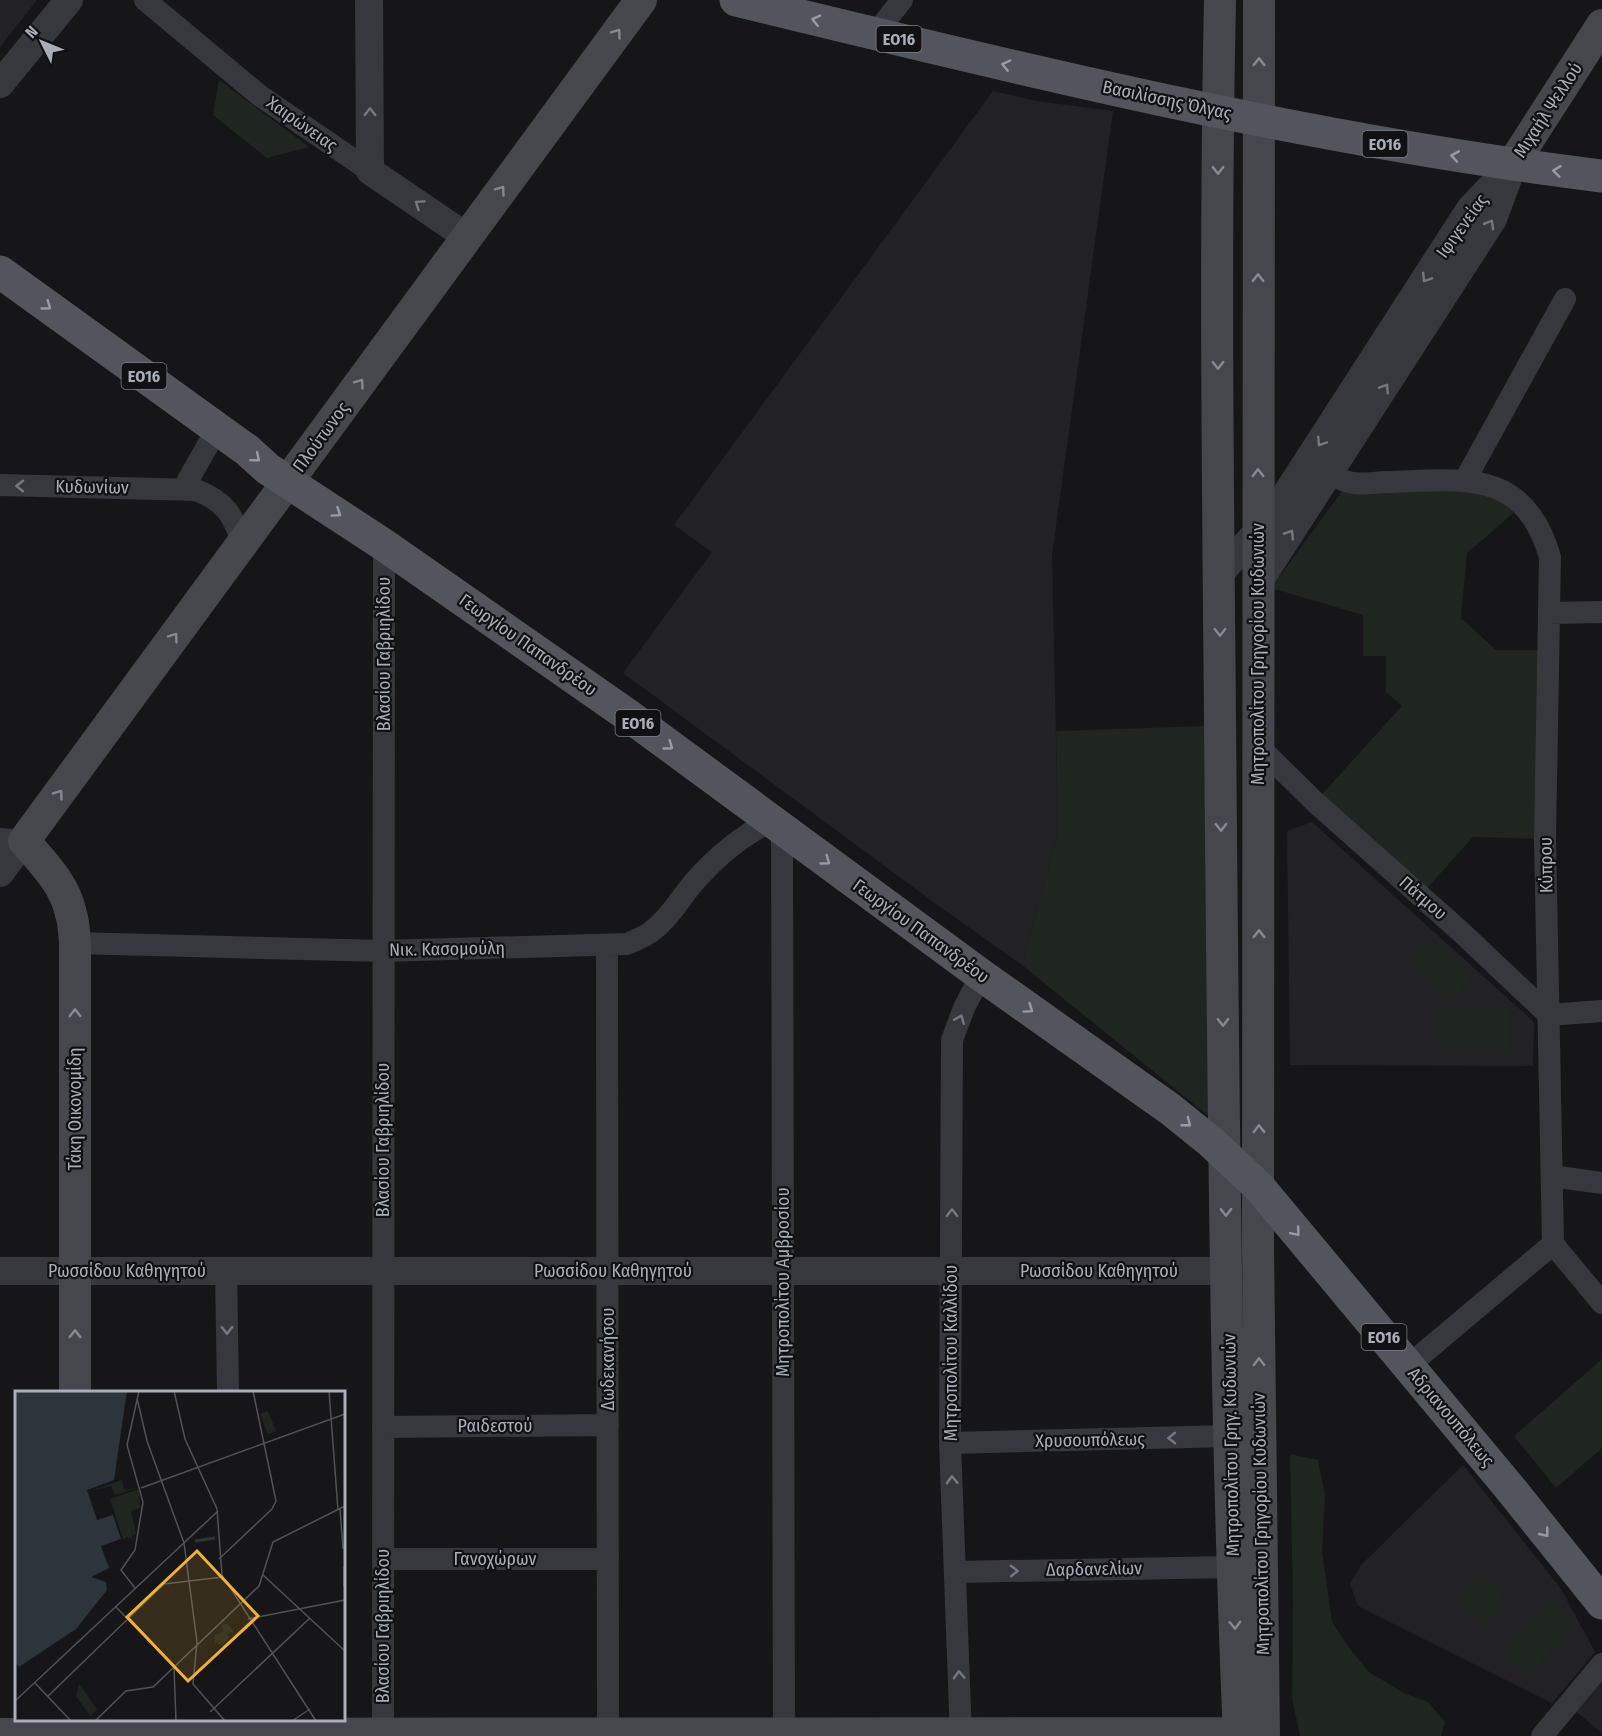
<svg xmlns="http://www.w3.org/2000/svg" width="1602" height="1736" viewBox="0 0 1602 1736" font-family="'Fira Sans Condensed',sans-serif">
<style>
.built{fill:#222225}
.green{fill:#1e261f}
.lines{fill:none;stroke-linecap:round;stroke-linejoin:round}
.minor{stroke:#37383d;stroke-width:22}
.tertiary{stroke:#37383d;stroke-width:28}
.secondary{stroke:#45474d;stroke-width:32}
.primary{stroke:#53555c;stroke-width:33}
.oneway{stroke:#979ba6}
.oneway2{stroke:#858993}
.oneway3{stroke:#757881}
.labels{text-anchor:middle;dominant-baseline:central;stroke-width:4.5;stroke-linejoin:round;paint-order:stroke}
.shield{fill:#111113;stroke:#7b7e86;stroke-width:1.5}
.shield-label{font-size:16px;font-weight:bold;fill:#a8adb8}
.street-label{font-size:18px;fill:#a8adb8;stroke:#111113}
.inset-river{fill:none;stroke:#2c353c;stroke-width:3}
.inset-road{fill:none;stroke:#505258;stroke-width:1.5}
.view{fill:#f2b134;fill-opacity:0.15;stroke:#f2b134;stroke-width:3}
.inset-edge{fill:none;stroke:#a8adb8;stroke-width:3}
</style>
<rect width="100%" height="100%" fill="#161618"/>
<!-- built -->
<path class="built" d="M0,0H37L0,47Z
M993,91L1037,101L1113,111L1052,555L1058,833L1022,965L932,901L623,673L712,552L674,525Z
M1312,822L1534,1022L1533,1066L1290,1065L1287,831Z
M1463,1465L1561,1589L1595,1652L1552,1703L1358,1606L1350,1584L1360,1566Z
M1602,1675V1733L1573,1709Z"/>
<!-- green -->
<path class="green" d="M219,80L309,147L267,158L213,115Z
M1465,480L1523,505L1467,553L1461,618L1496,650H1547L1545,839L1473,837L1420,896L1315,802L1402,706L1386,692V656H1363V615L1271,588L1348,483Z
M1208,726L1211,1118L1022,965L1058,833L1056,731Z
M1430,940L1471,977L1451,999L1410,961Z
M1438,1007L1509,1008V1051L1437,1050Z
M1602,1359V1448L1556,1488L1514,1436Z
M1290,1454L1318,1460L1325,1495L1322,1551L1332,1622L1347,1645L1369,1672L1404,1693L1428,1702L1445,1722L1441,1736H1300L1292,1698L1293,1603Z
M1482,1577L1506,1602L1485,1623L1460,1599Z
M1550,1602L1574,1624L1526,1677L1502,1656Z"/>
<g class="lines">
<!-- minor -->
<path class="minor" d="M145,0L259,95L370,171
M875,34L902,0
M1330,473C1352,488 1362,483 1387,482C1462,480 1524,467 1550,557L1545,839L1553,1244
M1465,480L1565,299
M0,485L196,490C226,502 232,514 243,543
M183,489L217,429
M1550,613L1602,612
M1258,746L1315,802L1460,931L1549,1015L1602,1011
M782,828L784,1736
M0,839L24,841
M75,943L383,951L627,944C635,940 645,937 652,931C670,918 680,898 695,881C717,856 741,836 771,821
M607,946L608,1736
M1552,1176L1602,1183
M1553,1244L1602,1303
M226,1271L228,1392
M1408,1366L1553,1244
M383,1427L608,1425
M950,1443L1230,1436
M383,1559H608
M955,1572L1233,1567
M383,1736L384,545
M961,1736L950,1443L952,1040L964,1008L981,975
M1542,1736L1602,1664"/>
<!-- tertiary -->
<path class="tertiary" d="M369,0L370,171L467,237
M0,84L69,0
M1219,574L1272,516L1470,209L1512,165
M1258,583L1493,219L1510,173
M0,873L24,841
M0,1271H1227"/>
<!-- secondary -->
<path class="secondary" d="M1220,0C1214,279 1219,558 1221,838C1224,1137 1226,1437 1239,1736
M1259,0L1258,1245L1264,1736
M1512,165L1602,25
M75,1392V943C74,933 74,923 71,914C65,884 43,863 24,841L641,0
M0,1734L1239,1733L1242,1736"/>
<!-- primary -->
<path class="primary" d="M736,0C1022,70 1309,140 1602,176
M0,272L247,450L268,469L384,545L629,716L981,975L1170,1109L1211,1142L1259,1187L1509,1487L1602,1603"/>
</g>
<!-- one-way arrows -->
<defs><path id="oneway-chevron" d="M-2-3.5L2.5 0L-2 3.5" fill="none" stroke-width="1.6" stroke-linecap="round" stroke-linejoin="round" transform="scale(1.5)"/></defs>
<g class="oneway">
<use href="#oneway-chevron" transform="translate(816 20) rotate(-167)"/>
<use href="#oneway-chevron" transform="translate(1006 65) rotate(-167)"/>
<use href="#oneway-chevron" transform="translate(1455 156) rotate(-170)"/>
<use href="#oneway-chevron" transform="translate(1557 171) rotate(-173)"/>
<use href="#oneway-chevron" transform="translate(47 306) rotate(36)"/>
<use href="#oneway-chevron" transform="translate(256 458) rotate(40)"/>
<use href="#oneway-chevron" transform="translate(337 513) rotate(34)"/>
<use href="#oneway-chevron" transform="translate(669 746) rotate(36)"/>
<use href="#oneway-chevron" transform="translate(826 861) rotate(36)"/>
<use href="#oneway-chevron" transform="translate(1029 1009) rotate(35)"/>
<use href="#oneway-chevron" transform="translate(1187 1123) rotate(38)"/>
<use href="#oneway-chevron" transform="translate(1296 1232) rotate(50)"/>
<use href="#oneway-chevron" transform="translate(1545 1533) rotate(51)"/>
</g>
<g class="oneway2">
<use href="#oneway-chevron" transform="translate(617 33) rotate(-54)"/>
<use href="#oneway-chevron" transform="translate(1259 62) rotate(-90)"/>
<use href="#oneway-chevron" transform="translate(1218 170) rotate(90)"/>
<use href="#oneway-chevron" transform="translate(501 190) rotate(-54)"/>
<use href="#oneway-chevron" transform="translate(1258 278) rotate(-90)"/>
<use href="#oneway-chevron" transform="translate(1218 365) rotate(90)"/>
<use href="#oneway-chevron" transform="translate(360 383) rotate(-54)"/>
<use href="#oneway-chevron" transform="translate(1258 473) rotate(-90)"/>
<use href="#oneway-chevron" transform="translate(1220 632) rotate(89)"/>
<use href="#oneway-chevron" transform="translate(174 637) rotate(-54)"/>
<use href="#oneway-chevron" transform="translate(59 794) rotate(-54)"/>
<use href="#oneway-chevron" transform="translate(1221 827) rotate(89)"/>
<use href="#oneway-chevron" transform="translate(1259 934) rotate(-90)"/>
<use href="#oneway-chevron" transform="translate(75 1013) rotate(-90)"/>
<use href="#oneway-chevron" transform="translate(1223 1022) rotate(89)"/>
<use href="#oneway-chevron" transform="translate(1259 1129) rotate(-90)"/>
<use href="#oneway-chevron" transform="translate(1226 1212) rotate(89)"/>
<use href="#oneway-chevron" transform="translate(75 1334) rotate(-90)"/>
<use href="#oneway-chevron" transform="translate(1259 1362) rotate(-91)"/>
<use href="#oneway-chevron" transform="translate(1235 1625) rotate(88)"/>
</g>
<g class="oneway3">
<use href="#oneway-chevron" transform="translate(370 112) rotate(-90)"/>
<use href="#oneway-chevron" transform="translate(419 204) rotate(-146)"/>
<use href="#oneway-chevron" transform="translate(1490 224) rotate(-60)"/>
<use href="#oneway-chevron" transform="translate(1426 278) rotate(123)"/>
<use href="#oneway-chevron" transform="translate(1385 388) rotate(-57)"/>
<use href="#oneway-chevron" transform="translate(1321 442) rotate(123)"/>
<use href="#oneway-chevron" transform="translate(20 486) rotate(-179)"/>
<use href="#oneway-chevron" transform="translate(1290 534) rotate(-57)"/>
<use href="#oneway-chevron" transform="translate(960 1019) rotate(-68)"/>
<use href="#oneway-chevron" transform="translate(952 1213) rotate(-90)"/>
<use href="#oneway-chevron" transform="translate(227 1330) rotate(89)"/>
<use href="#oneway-chevron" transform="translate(1172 1438) rotate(179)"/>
<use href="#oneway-chevron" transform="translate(952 1480) rotate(-92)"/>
<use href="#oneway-chevron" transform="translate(1014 1571) rotate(-1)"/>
<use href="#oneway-chevron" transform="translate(959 1675) rotate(-92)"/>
</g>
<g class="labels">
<!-- shield labels -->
<g class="shield">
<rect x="876.5" y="26" width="45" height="26" rx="4.5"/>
<rect x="1362.5" y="131" width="45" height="26" rx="4.5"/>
<rect x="121.5" y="363" width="45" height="26" rx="4.5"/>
<rect x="615.5" y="710" width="45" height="26" rx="4.5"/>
<rect x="1361.5" y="1324" width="45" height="26" rx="4.5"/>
</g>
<g class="shield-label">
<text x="899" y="39">ΕΟ16</text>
<text x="1385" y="144">ΕΟ16</text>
<text x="144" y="376">ΕΟ16</text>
<text x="638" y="723">ΕΟ16</text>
<text x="1384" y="1337">ΕΟ16</text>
</g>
<!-- street labels -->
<g class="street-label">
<text transform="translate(1167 100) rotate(12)">Βασιλίσσης Όλγας</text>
<text transform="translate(1548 110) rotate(-57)">Μιχαήλ Ψελλού</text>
<text transform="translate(302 124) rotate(35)">Χαιρώνειας</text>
<text transform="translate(1462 226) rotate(-54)">Ιφιγενείας</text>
<text transform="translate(321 437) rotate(-54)">Πλούτωνος</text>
<text transform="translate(92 487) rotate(1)">Κυδωνίων</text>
<text transform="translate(528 645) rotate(35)">Γεωργίου Παπανδρέου</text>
<text transform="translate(384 654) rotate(-90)">Βλασίου Γαβριηλίδου</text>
<text transform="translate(1258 654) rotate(-90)">Μητροπολίτου Γρηγορίου Κυδωνιών</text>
<text transform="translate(1546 865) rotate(-91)">Κύπρου</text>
<text transform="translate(1423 898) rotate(41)">Πάτμου</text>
<text transform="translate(921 931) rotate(36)">Γεωργίου Παπανδρέου</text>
<text transform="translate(447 949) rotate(-1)">Νικ. Κασομούλη</text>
<text transform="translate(75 1109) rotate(-90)">Τάκη Οικονομίδη</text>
<text transform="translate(383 1140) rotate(-90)">Βλασίου Γαβριηλίδου</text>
<text x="127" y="1271">Ρωσσίδου Καθηγητού</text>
<text x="613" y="1271">Ρωσσίδου Καθηγητού</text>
<text x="1099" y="1271">Ρωσσίδου Καθηγητού</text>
<text transform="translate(783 1282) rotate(-90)">Μητροπολίτου Αμβροσίου</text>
<text transform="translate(951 1353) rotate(-90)">Μητροπολίτου Καλλίδου</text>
<text transform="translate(608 1359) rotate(-90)">Δωδεκανήσου</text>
<text transform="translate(1451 1417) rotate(50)">Αδριανουπόλεως</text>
<text x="495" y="1426">Ραιδεστού</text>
<text transform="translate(1090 1440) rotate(-1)">Χρυσουπόλεως</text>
<text transform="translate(1231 1445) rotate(-91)">Μητροπολίτου Γρηγ. Κυδωνιών</text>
<text transform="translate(1261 1524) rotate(-91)">Μητροπολίτου Γρηγορίου Κυδωνιών</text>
<text x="495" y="1559">Γανοχώρων</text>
<text transform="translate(1094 1569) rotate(-1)">Δαρδανελίων</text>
<text transform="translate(383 1626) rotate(-90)">Βλασίου Γαβριηλίδου</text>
</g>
</g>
<!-- overview -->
<g transform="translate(15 1391)">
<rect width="330" height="330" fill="#161618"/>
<path d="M253,20L261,40L253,43L245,23ZM107,89L109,99L123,97L100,104L96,95L74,100ZM124,98L125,117L116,120L121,143L117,145L118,149L114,146V151L113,146L108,148L95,108ZM213,233L219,241L212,243L214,247L207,254L200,252L199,244L208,241L206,234ZM64,293L82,318L75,325L61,305Z" fill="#1e261f"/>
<path d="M0,0H112L99,89L72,99L82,129L98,124L106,148L86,155L94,177L76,186L91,191L92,199L61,238L4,276L0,271Z" fill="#2c353c"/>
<path class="inset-river" d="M180,150L200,147"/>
<path class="inset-road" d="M159,0L170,48L202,118L207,184L301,330M314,0L323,119M122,7L132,50L169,152L182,251L178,293L210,330M126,97L330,23M325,118L328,158M204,168L257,118L261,110L238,0M329,176V195M248,184L330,260M120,197L106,179L120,159L128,111L112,54L124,0M101,216L159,276L161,330M233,228L330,209M20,292L56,330M32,306L149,193L208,186M0,310L203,120M195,321L295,227M80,330L111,300L138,296L244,195L258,151L330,115M277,330L295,318"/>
<path class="view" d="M182,160L243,225L173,290L112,226Z"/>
<rect width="330" height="330" class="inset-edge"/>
</g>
<!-- north arrow -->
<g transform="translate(42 42) rotate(313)" stroke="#111113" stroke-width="4.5" paint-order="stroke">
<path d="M0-4.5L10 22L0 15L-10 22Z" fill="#a8adb8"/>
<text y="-9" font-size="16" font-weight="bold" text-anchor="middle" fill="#a8adb8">N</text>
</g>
</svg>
